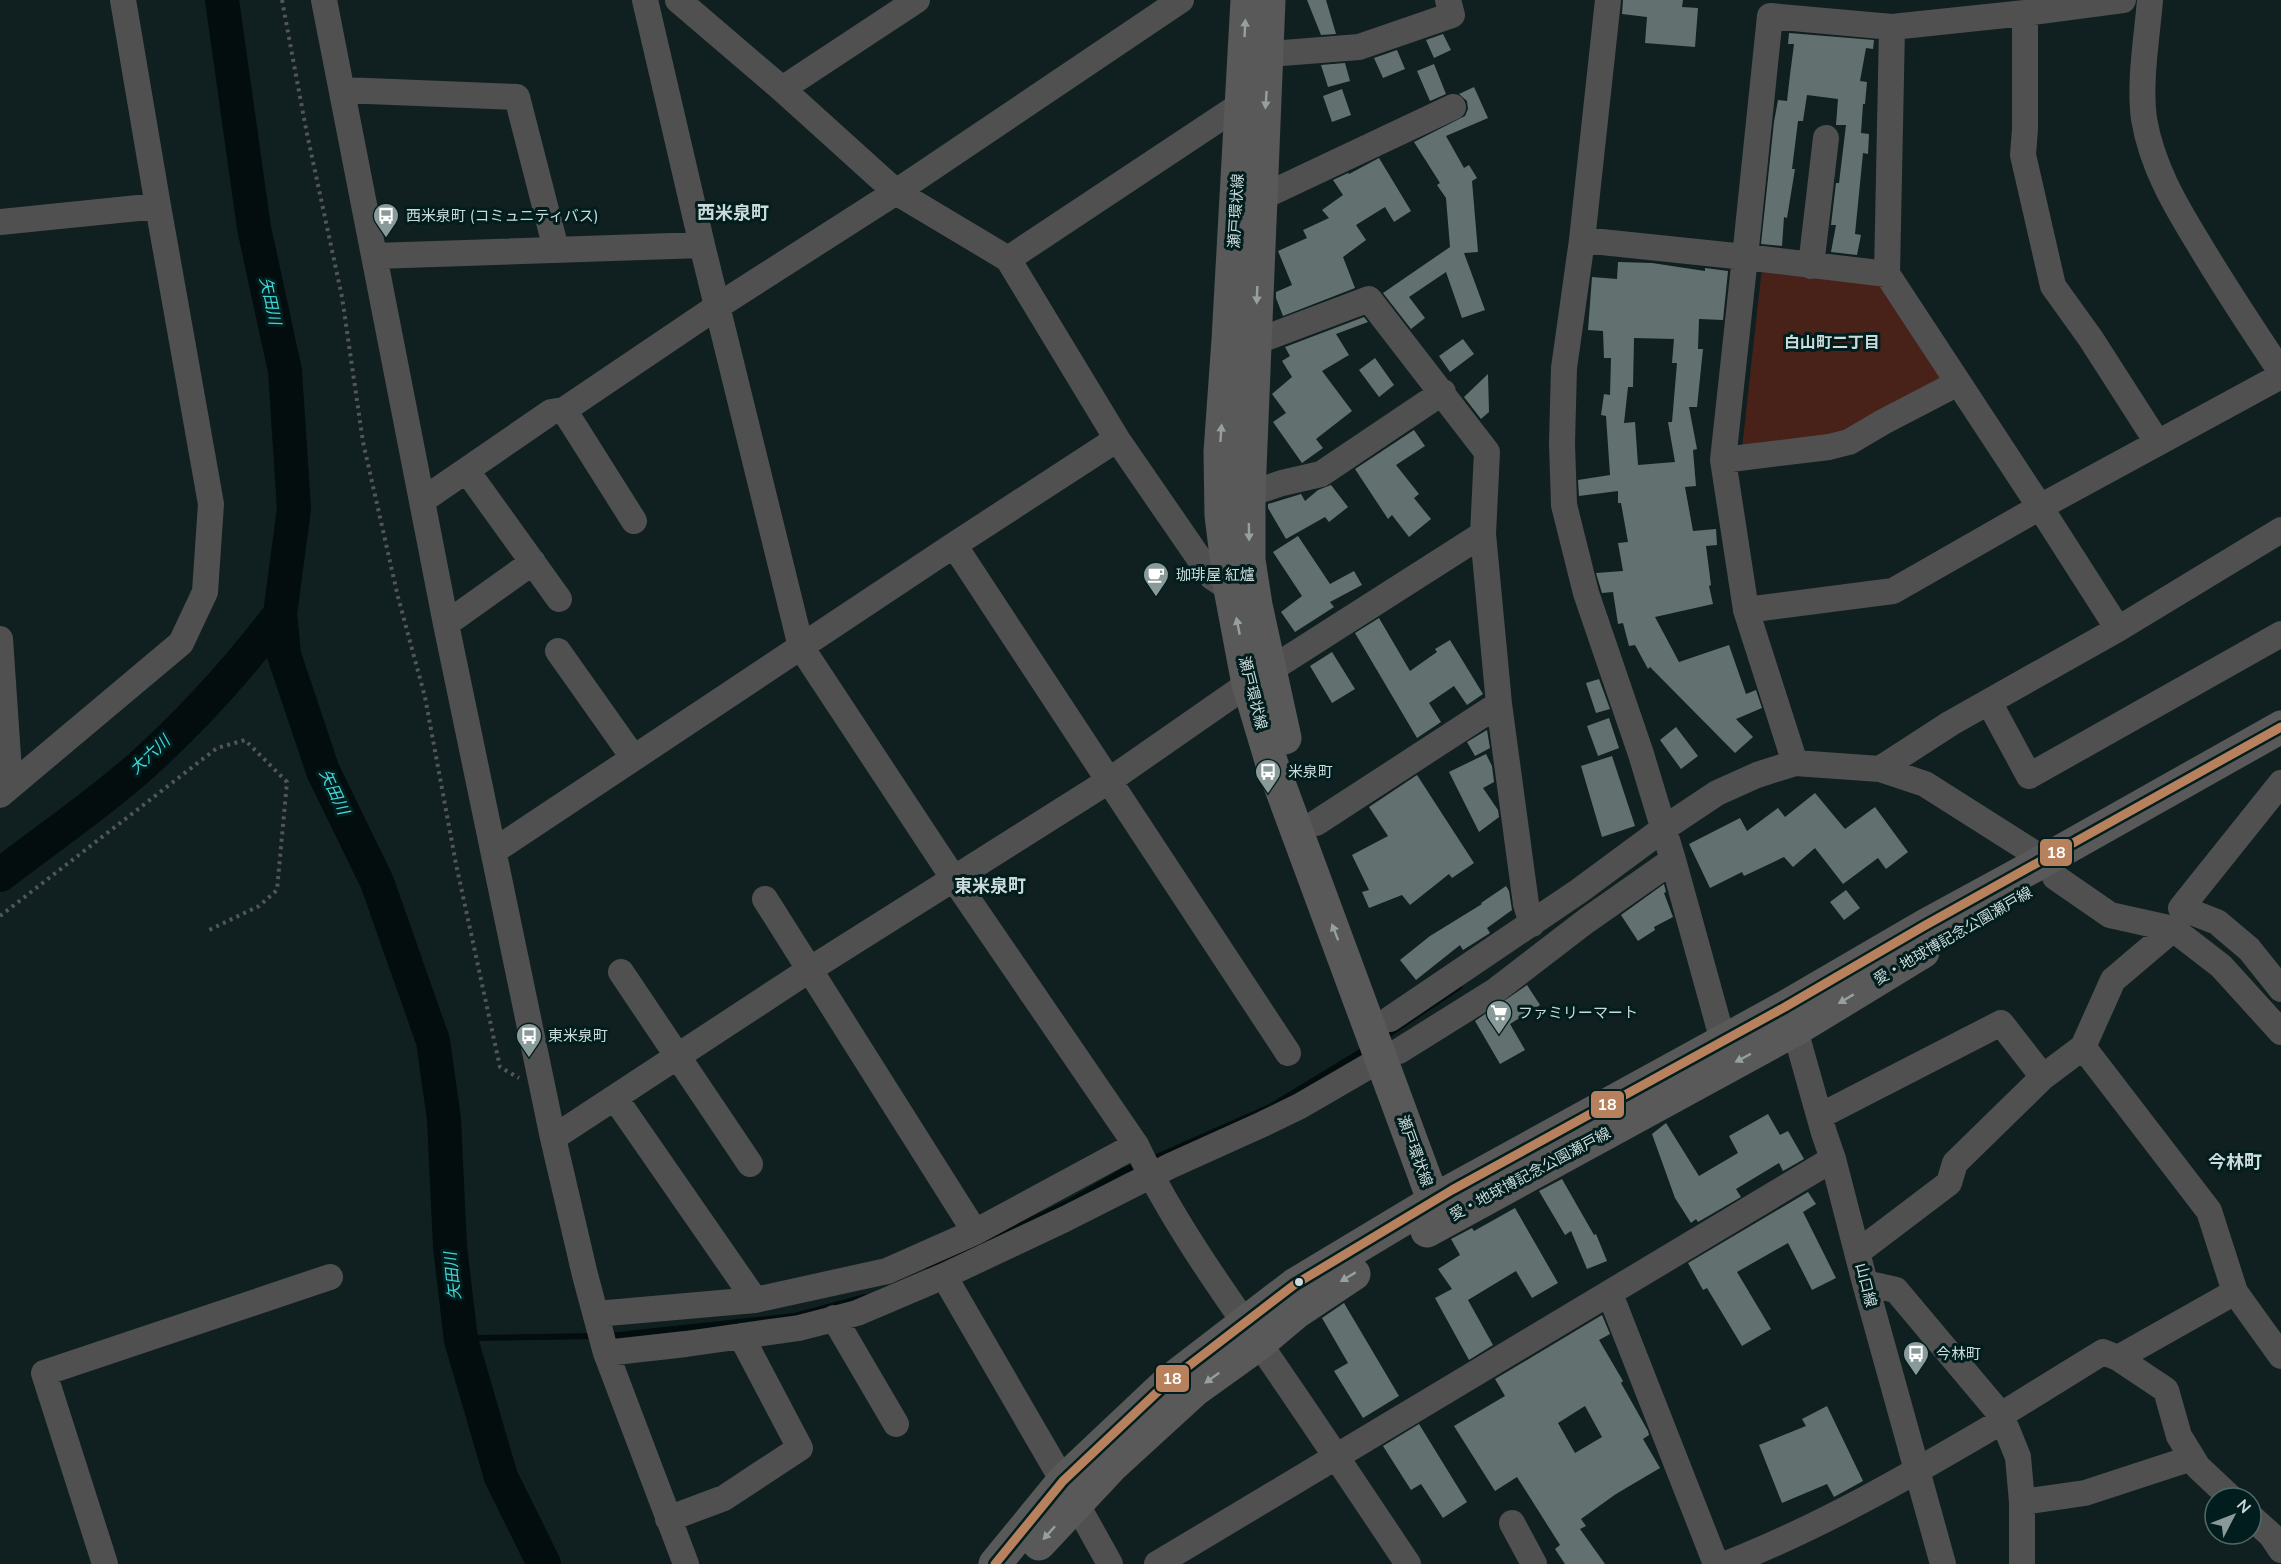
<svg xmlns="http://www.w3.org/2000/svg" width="2281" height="1564" viewBox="0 0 2281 1564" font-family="'Nunito Sans','Noto Sans JP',sans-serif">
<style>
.green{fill:#482219}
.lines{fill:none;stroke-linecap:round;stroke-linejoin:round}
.stream{stroke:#030d0d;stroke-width:6}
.river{stroke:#030d0d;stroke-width:34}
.building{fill:#627070;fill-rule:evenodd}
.path{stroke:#535656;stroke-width:4;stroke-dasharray:3 4.5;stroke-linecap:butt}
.minor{stroke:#515050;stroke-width:26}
.major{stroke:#585958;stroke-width:33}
.bus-1-casing{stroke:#011d1d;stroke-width:14}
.bus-1{stroke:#b6815c;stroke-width:9}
.oneway{fill:#97a0a0}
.bus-dot{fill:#cbdbda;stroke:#011d1d;stroke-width:2}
.labels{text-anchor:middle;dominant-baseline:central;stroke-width:6;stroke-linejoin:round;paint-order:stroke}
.street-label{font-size:15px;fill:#cbdbda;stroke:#011d1d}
.poi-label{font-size:15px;fill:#cbdbda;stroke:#011d1d;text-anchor:start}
.water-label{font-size:16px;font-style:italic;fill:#42d8d7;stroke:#011d1d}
.neighbourhood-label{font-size:16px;font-weight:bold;fill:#cbdbda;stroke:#011d1d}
.quarter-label{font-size:18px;font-weight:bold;fill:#cbdbda;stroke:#011d1d}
.line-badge{stroke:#011d1d;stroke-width:2}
.badge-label{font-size:16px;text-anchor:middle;font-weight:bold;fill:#fff}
</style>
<rect width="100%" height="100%" fill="#102020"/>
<!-- green -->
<path class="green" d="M1762,268L1893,283L1954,379L1853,433L1742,449Z"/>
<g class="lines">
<!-- stream -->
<path class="stream" d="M1383,1038L1459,987
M1150,1160L1270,1107L1367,1048
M929,1269L1069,1202L1123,1171L1140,1164
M609,1336L795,1316L865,1297
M461,1340L473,1338L595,1336"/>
<!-- river -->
<path class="river" d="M222,0L254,228L285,371L294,509L280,614L284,655L323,771L377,882L433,1041L444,1119L450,1247L461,1340L501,1477L544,1564
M0,875C47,839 97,805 141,766C192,720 239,668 280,614"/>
</g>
<!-- building -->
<path class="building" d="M1307,0H1326L1336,34L1321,35Z
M1623,0H1683L1682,7L1698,8L1695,47L1645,43L1647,17L1622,14Z
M1789,33L1874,40L1873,49L1866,48L1860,81L1867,82L1865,104H1863L1861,133L1869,134L1868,154L1863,153L1855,234L1861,235L1857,255L1831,252L1836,225H1831L1836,183H1839L1846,125H1836L1838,99L1807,95L1803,121H1798L1792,169H1795L1787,218L1784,217L1782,246L1761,244L1774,122L1778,100L1787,101L1790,75L1794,44H1788Z
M1443,34L1451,50L1434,58L1426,40Z
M1397,50L1405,69L1383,78L1374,58Z
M1345,63L1350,81L1328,87L1321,65Z
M1434,64L1446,94L1430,101L1417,71Z
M1474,87L1488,118L1446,136L1464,168L1469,165L1477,178L1472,181L1478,252L1464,253L1485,310L1462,318L1446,272L1409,297L1425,318L1411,329L1383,293L1450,247L1446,198L1437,185L1440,183L1414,142L1465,116L1468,109L1467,101L1459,94Z
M1342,89L1351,115L1332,122L1323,96Z
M1379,158L1411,211L1394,222L1385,207L1356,225L1366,240L1343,257L1355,288L1283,316L1276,298V292L1292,285L1278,251L1307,238L1303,230L1329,218L1322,210L1343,195L1333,180L1348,173L1349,174Z
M1618,262L1652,263L1705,271V268L1728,271L1723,320L1699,319L1698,349H1703L1697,407H1689L1697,449L1693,450L1696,486L1685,487L1693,531L1716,529L1717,545L1706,546L1711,585L1709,586L1713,604L1655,617L1679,662L1729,645L1746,694L1756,690L1762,708L1736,719L1753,737L1735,753L1650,667L1648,669L1635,645L1629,646L1623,623L1618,624L1613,592L1602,593L1596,573L1623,571L1618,543L1628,542L1621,503H1618V491L1579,496L1578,480L1610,475L1606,416L1601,415L1604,394L1610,395L1611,358H1604L1603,331L1588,330L1592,277L1617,279ZM1634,338L1674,339L1672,363H1677L1672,422H1668L1675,462L1638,465L1635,422L1624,423L1628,387H1633Z
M1364,317L1368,322L1336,334L1349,355L1322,371L1352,411L1316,439L1323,448L1302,463L1273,422L1286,413L1272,394L1292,377L1282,361L1290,356L1285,347Z
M1463,339L1474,354L1450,372L1439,356Z
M1375,358L1394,385L1379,397L1359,370Z
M1488,374L1489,412L1481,419L1464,397Z
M1414,430L1425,446L1396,465L1419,494L1414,498L1431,519L1409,537L1392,515L1388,519L1355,469Z
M1331,485L1348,507L1329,522L1325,517L1286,539L1268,508V504L1301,494L1305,501L1318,490Z
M1298,536L1330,584L1354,571L1362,585L1330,602L1334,607L1295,632L1281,612L1302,596L1273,552Z
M1379,618L1410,671L1437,652L1435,649L1450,640L1483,694L1467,705L1454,686L1429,703L1441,722L1417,738L1355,633Z
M1332,652L1355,689L1332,703L1310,666Z
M1599,679L1610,709L1596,713L1586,683Z
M1609,718L1619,748L1598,756L1587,726Z
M1676,727L1698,756L1681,769L1660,740Z
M1487,730L1490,748L1475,756L1467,742Z
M1486,754L1492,766L1494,782L1483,788L1498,810L1499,817L1479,832L1449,772Z
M1612,756L1635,826L1602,837L1581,766Z
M1417,775L1474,863L1452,878L1449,874L1410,905L1402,895L1369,908L1362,892L1369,890L1352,855L1388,836L1369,807Z
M1815,793L1845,829L1875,807L1908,852L1886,869L1878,858L1843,884L1815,848L1793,867L1784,857L1744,876L1742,872L1710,888L1689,844L1740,818L1747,831L1778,808L1785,817Z
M1664,884L1666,892L1664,893L1673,917L1654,927L1655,930L1638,941L1621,915Z
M1506,886L1509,891L1512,910L1487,928L1490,933L1463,950L1460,945L1416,980L1400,960L1430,936L1482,904L1481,903Z
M1846,890L1860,908L1844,920L1830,902Z
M1527,985L1540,1005L1510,1024L1525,1050L1500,1064L1475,1021Z
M1768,1114L1780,1135L1788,1131L1804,1159L1783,1171L1779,1163L1736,1189L1741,1197L1698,1222L1696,1219L1691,1223L1675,1198L1652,1134L1666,1123L1699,1176L1738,1153L1729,1136Z
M1562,1179L1594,1235L1596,1234L1607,1261L1587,1269L1571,1231L1565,1235L1539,1191Z
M1808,1192L1816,1204L1803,1212L1836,1278L1812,1290L1788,1243L1737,1272L1771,1329L1742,1346L1707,1288L1703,1290L1688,1263Z
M1515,1208L1558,1283L1532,1298L1516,1271L1468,1300L1493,1345L1469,1360L1435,1298L1452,1289L1438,1269L1460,1255L1451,1239L1472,1228L1474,1231Z
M1344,1303L1399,1396L1363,1418L1334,1371L1348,1363L1322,1318Z
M1602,1315L1610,1334L1599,1340L1623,1381L1621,1383L1648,1431L1649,1435L1643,1439L1660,1468L1616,1494L1581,1519L1586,1526L1580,1529L1605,1564H1565L1555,1549L1560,1545L1517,1477L1495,1491L1454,1426L1505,1396L1495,1379ZM1585,1406L1602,1437L1575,1453L1558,1423Z
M1827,1406L1863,1481L1834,1497L1827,1484L1782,1503L1759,1445L1806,1426L1802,1419Z
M1419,1424L1467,1502L1443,1518L1421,1484L1411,1490L1383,1446Z"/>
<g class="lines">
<!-- path -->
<path class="path" d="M282,0L306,129L342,297L363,442L398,597L425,697L456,864L500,1067L519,1078
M0,916L217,748L245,740L287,782L277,890L259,906L207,931"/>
<!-- minor -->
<path class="minor" d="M324,0L446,624L553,1138L585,1275L606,1353L686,1564
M645,0L702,245L801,647L954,879L1136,1145C1169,1215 1218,1285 1263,1349C1312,1420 1360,1492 1408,1564
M678,0L782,89L896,192L1008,259L1117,439L1212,577L1230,589
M1608,0L1582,240L1745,257L1723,460L1746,610
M2150,0C2147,37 2139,82 2144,119C2152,166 2175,205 2199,244C2225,288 2253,330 2281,372
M2025,13V129L2023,155L2053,286L2091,339L2157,442
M1892,27L1887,274L2040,507L2118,629
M1269,54L1359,47L1452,15L1448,0
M782,89L917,0
M343,90L517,97L556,249
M1260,198L1453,107
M0,222L158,206
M375,256L702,245
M1008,259L1243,103
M1811,266L1826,138
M1887,274L1745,257L1770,16L1892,27L2025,13L2123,0
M2281,376L2040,507L1893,591L1746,610L1795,763L1880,769L1951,723L2118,629L2281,530
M564,410L634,521
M1723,460L1829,447L1849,442L1883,422L1958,383
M467,471L559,599
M1249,494L1282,483L1321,474L1443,392
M423,500L551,412L564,410L718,306L896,192L1181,0
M1483,534L1499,704L1526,904L1532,924
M954,545L1288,1053
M446,624L533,562
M0,639L10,786
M558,651L633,757
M1989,702L2029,776L2281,634
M1880,769L1925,784L2045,860
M2281,783L2181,908L2217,922L2249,949L2281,989
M0,795L181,643L205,592L211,504L158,206L123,0
M1316,823L1499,704
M494,851L954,545L1117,439
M1673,860L1723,1041
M2055,877L2110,915L2173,929L2221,966L2281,1032
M765,899L975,1232
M621,972L750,1164
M1788,1013L1795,1030L1824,1133L1833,1159L1865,1283L1943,1564
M1390,1019L1579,891L1663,829L1717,793L1757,775L1795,763
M2083,1047L2209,1211L2235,1292L2281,1356
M1399,1051L1495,991L1586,921L1673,860L1641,754L1586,593L1564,505L1562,443L1564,368L1582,240
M615,1098L755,1300
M1820,1116L2001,1023L2043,1077
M553,1138L809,970L1110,780L1248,684L1483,534L1487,452L1369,299L1255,342
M1858,1252L1949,1183L1955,1163L2043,1077L2083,1047L2113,980L2173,929
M944,1276L1063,1481
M1865,1283L1896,1290L2001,1415L2018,1457L2022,1502V1564
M1610,1294L1716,1564
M596,1314L755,1300L887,1271L975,1232L1136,1145
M834,1318L896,1424
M606,1353L686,1344L799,1328L857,1313L944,1276L1065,1219L1170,1166L1263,1124L1300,1106L1381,1059
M2118,1358L2235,1292
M2001,1415L2103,1352L2118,1358L2166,1390L2179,1436L2198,1467L2231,1498
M2022,1502L2085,1493L2192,1458
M1076,1503L1110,1564
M2251,1517L2271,1535L2281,1550
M668,1519L724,1498L800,1448L741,1336
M1512,1523L1534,1564
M105,1564L44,1373L330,1277
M1157,1564L1833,1159
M1726,1564C1823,1526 1914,1473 2004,1420"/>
<!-- major -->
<path class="major" d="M1247,0L1228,340L1220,452L1221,515L1230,589L1248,684L1272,764L1434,1202L1451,1214
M1269,0L1249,494V560L1256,605L1285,738
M1427,1231L1795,1030L1923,952
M1039,1544L1113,1465L1195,1390L1259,1344L1297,1312L1354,1274
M995,1564L1063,1481L1169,1381L1294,1285L1452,1190L1785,1007L1924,926L2045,860L2281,727"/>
<defs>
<path id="bus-1" d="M995,1564L1063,1481L1169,1381L1294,1285L1452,1190L1785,1007L1924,926L2281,727"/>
</defs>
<!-- bus-1 casing -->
<use href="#bus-1" class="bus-1-casing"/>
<!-- bus-1 -->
<use href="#bus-1" class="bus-1"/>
</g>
<!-- one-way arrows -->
<defs><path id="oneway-solid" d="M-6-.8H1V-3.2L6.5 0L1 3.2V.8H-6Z" transform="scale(1.5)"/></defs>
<g class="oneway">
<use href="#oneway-solid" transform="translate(1245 28) rotate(-87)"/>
<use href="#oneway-solid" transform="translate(1266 100) rotate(94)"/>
<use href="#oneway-solid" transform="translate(1257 295) rotate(92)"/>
<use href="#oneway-solid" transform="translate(1221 433) rotate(-86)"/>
<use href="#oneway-solid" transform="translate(1249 532) rotate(89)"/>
<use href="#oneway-solid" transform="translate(1238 626) rotate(-101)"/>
<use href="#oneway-solid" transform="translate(1335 932) rotate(-111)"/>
<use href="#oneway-solid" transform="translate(1846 999) rotate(149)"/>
<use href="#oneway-solid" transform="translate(1743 1058) rotate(152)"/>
<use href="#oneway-solid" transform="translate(1348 1277) rotate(149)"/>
<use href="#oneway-solid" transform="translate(1212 1378) rotate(144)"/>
<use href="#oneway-solid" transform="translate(1049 1533) rotate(132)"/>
</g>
<!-- icons -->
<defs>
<symbol id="bus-pin" viewBox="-11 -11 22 30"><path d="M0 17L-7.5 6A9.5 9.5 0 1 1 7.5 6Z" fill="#8a9a99" stroke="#011d1d"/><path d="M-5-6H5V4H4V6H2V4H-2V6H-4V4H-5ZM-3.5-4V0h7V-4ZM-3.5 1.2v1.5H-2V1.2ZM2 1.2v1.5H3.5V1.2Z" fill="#fff"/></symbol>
<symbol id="cafe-pin" viewBox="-11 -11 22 30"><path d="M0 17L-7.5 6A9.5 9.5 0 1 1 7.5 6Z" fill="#8a9a99" stroke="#011d1d"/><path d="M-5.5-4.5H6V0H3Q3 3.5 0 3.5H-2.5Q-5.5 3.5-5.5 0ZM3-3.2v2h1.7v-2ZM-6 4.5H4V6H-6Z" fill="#fff"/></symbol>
<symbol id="supermarket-pin" viewBox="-11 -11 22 30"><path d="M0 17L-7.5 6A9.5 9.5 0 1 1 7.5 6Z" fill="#8a9a99" stroke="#011d1d"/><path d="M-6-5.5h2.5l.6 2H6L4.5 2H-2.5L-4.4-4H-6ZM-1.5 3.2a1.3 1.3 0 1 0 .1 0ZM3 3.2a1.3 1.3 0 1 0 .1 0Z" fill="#fff"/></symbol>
</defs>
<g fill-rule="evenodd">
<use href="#bus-pin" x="371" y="201" width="30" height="40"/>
<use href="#cafe-pin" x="1141" y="560" width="30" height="40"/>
<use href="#bus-pin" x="1253" y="757" width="30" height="40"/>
<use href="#supermarket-pin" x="1484" y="998" width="30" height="40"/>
<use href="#bus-pin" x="514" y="1021" width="30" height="40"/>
<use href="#bus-pin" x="1901" y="1339" width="30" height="40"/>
</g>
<!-- markers -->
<circle class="bus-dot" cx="1299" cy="1282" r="5"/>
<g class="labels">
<!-- street labels -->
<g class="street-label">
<text transform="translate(1236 211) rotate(-87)">瀬戸環状線</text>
<text transform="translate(1253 693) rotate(76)">瀬戸環状線</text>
<text transform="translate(1953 936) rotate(-30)">愛・地球博記念公園瀬戸線</text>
<text transform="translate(1415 1151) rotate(70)">瀬戸環状線</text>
<text transform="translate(1530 1174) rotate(-28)">愛・地球博記念公園瀬戸線</text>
<text transform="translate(1866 1285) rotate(76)">山口線</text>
</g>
<!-- poi labels -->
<g class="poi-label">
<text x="406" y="216">西米泉町 (コミュニティバス)</text>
<text x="1176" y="575">珈琲屋 紅爐</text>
<text x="1288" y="772">米泉町</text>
<text x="1518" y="1013">ファミリーマート</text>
<text x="548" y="1036">東米泉町</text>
<text x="1936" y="1354">今林町</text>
</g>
<!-- water labels -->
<g class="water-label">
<text transform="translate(270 301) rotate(78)">矢田川</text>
<text transform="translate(150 755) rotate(-43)">大六川</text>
<text transform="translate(334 792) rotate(65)">矢田川</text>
<text transform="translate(453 1276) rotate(-96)">矢田川</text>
</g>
<!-- neighbourhood labels -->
<g class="neighbourhood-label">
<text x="1832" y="343">白山町二丁目</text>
</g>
<!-- quarter labels -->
<g class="quarter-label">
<text x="733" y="213">西米泉町</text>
<text x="990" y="886">東米泉町</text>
<text x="2235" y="1162">今林町</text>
</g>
</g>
<g class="line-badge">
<rect x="2039" y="838" width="34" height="29" rx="6" fill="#b6815c"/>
<rect x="1590" y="1090" width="35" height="29" rx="6" fill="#b6815c"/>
<rect x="1155" y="1364" width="35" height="29" rx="6" fill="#b6815c"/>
</g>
<g class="badge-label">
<text x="2056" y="858">18</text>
<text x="1607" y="1110">18</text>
<text x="1172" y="1384">18</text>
</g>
<!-- north arrow -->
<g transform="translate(2233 1516) rotate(48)"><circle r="28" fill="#011d1d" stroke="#526969" stroke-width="1.5"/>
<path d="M0-4.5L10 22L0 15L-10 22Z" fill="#8a9a99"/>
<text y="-9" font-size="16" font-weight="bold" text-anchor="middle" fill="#cbdbda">N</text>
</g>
</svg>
